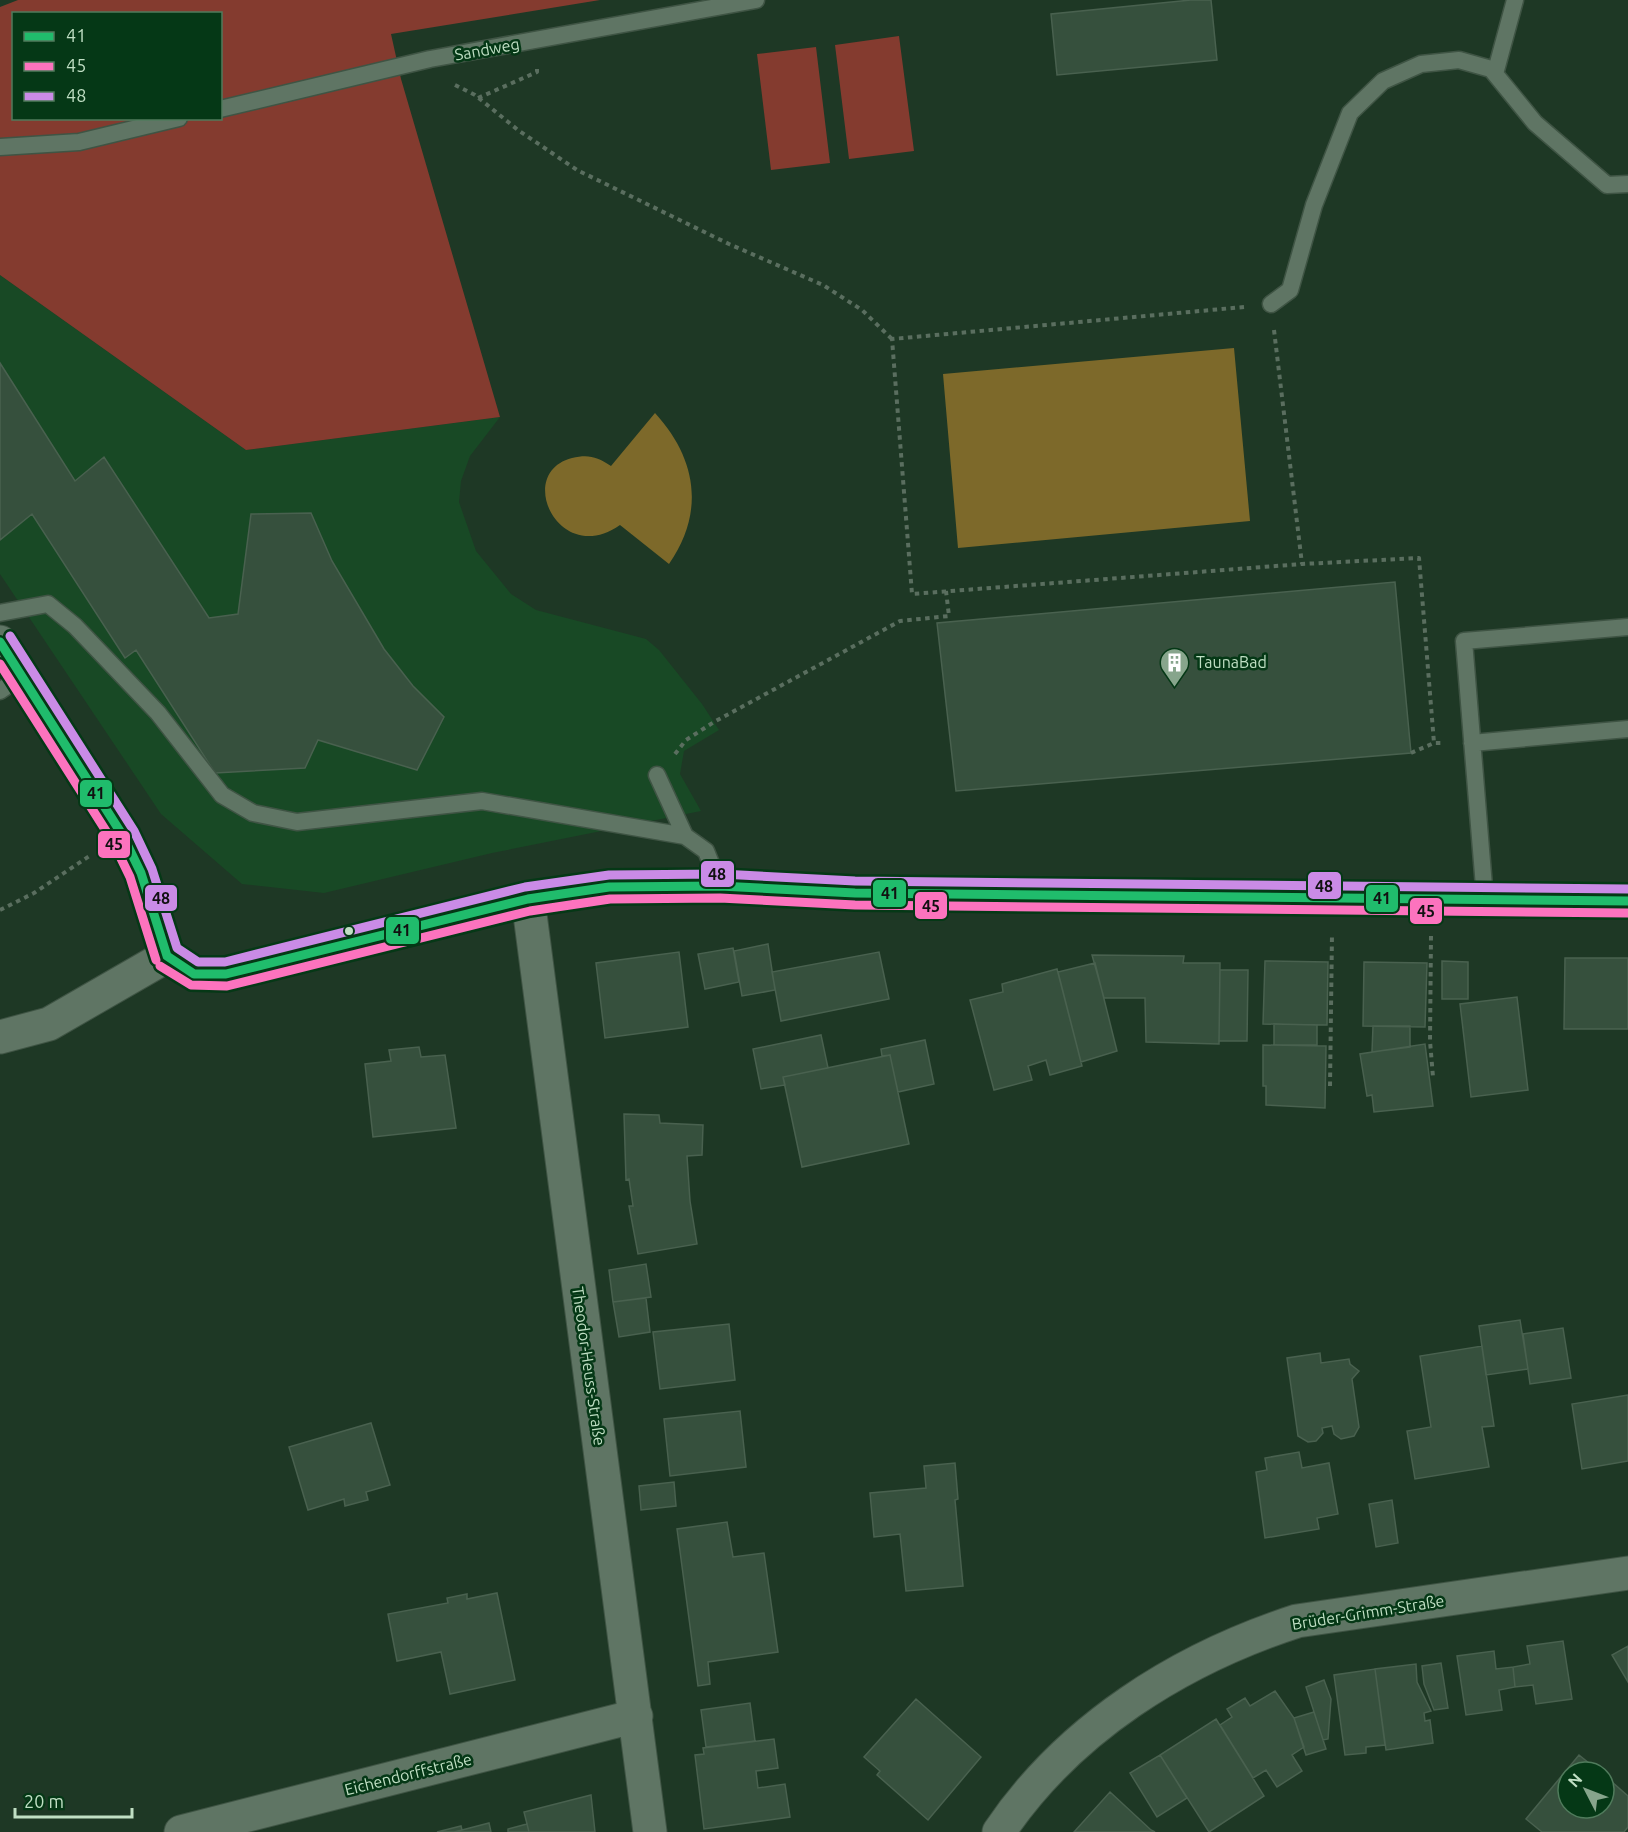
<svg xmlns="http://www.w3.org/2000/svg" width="1628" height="1832" viewBox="0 0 1628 1832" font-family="Ubuntu,sans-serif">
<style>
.built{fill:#184925}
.green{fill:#843b2f;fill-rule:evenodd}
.water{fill:#7d692a}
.building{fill:#36503d;stroke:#49614f;stroke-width:1.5}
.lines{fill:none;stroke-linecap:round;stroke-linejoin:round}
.lane-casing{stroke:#3f5444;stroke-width:19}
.street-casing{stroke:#3f5444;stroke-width:35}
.secondary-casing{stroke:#3f5444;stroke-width:35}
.path{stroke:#5a6e5f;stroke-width:4;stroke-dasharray:4.5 4.5;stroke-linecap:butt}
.lane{stroke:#5f7564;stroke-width:16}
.street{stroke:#5f7564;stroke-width:33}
.secondary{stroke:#5f7564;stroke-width:33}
.bus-1-casing{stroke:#053816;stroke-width:14}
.bus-2-casing{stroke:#053816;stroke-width:14}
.bus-3-casing{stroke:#053816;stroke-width:14}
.bus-1{stroke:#20bc6c;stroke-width:9}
.bus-2{stroke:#fc73be;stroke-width:9}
.bus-3{stroke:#ca8be6;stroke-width:9}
.bus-dot{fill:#c0dfc4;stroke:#053816;stroke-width:2}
.labels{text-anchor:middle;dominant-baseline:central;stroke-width:5;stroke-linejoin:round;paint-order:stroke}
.street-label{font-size:16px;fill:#c0dfc4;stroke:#053816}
.poi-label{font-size:16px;fill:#c0dfc4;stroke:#053816;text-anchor:start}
.line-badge{stroke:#053816;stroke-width:2}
.pale-badge-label{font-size:16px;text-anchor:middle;font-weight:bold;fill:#111}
</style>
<rect width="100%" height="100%" fill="#1e3825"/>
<!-- built -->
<path class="built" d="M0,275L246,450L500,417L470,456L461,481L459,502L476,551L511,594L536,610L646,639L659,650L702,704L719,730L684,751L680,774L701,811L492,853L324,893L242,884L161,814L0,574Z"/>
<!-- green -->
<path class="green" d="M18,0H600L391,34L401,79L500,417L246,450L0,275V7ZM14,14H220V118H14Z
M899,36L914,151L849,159L835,45Z
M816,47L830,163L771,170L757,54Z"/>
<!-- water -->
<path class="water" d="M1234,348L1250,521L958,548L943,374Z
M655,413C697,459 705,512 669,564L620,525C559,568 514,473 572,458C589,454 597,457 611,466Z"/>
<!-- building -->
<path class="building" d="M1191,0H1211L1217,60L1057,75L1051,14Z
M0,363L75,481L104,457L209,618L238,614L251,514L311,513L332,561L384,649L413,686L444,717L417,770L318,740L305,768L215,773L136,650L125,658L32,514L0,540Z
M1395,582L1411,753L956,791L937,623Z
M768,944L775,990L742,996L734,951Z
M733,948L739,982L705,989L698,954Z
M679,952L688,1027L605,1038L596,963Z
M879,952L889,999L781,1021L772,972Z
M1092,955L1184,956L1183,963H1220L1219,1044L1146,1042L1145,998H1104Z
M1565,958H1628V1029H1564Z
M1265,961L1328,962L1327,1025L1263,1024Z
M1442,961L1468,962V999H1442Z
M1364,962L1427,963L1425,1027L1363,1026Z
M1095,963L1117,1051L1081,1062L1058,972Z
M1057,969L1082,1066L1050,1075L1046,1060L1028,1066L1032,1080L994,1090L970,1000L1003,992L1002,984Z
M1220,970H1248L1247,1041H1219Z
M1517,997L1528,1090L1471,1097L1460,1004Z
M1274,1024L1317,1025V1045H1274Z
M1373,1026H1410V1047L1372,1052Z
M821,1035L828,1068L783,1077L785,1085L761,1089L753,1049Z
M925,1040L934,1084L898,1092L890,1055L882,1056L881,1049Z
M1425,1044L1433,1106L1374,1112L1372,1095L1367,1096L1360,1054Z
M1263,1045L1326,1046L1325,1108L1266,1105V1086H1263Z
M419,1047L421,1057L445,1055L456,1128L373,1137L365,1064L391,1061L389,1050Z
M890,1055L909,1144L802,1167L783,1077Z
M624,1114L659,1115L660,1123L703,1125L702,1155L687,1156L690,1201L697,1244L638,1254L629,1206H633L629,1179L626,1180Z
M646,1264L651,1297L613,1302L609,1270Z
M646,1298L650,1332L619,1337L613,1302Z
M1520,1320L1528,1369L1486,1375L1479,1326Z
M729,1324L735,1380L660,1389L653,1332Z
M1563,1328L1571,1378L1530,1384L1523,1334Z
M1482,1346L1494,1426L1482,1427L1489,1467L1415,1479L1407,1431L1431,1427L1420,1356Z
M1320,1353L1321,1363L1349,1359L1350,1364L1359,1371L1352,1379L1359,1427L1354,1436L1341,1439L1334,1434L1332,1426L1322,1428L1323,1433L1316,1441L1308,1442L1298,1436L1287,1358Z
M1628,1395V1461L1582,1469L1572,1404Z
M740,1411L746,1467L670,1476L664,1419Z
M371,1423L390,1485L366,1492L368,1500L345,1506L344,1499L308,1510L289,1447Z
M1299,1452L1302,1468L1329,1463L1338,1514L1317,1518L1319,1529L1265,1538L1256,1472L1267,1470L1265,1458Z
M955,1463L958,1499L955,1500L963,1586L906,1591L900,1534L874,1537L870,1493L926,1488L924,1466Z
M674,1482L676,1506L641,1510L639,1486Z
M1392,1500L1398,1543L1376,1547L1369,1504Z
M727,1522L733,1557L764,1553L778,1652L708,1662L710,1684L698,1686L677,1529Z
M497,1593L515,1680L450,1694L441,1652L397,1661L388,1614L448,1603L447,1598L467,1594V1599Z
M1563,1641L1572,1699L1536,1704L1533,1685L1515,1687L1513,1667L1530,1664L1527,1646Z
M1628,1646V1682L1612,1655Z
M1494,1651L1496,1669L1513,1667L1515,1687L1499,1690L1502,1710L1466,1715L1457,1656Z
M1441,1663L1448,1708L1434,1710L1424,1684L1422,1666Z
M1416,1664L1417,1682L1431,1711L1424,1713L1425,1721L1430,1720L1433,1743L1386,1750L1375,1669Z
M1375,1669L1385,1745L1366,1747V1753L1345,1755L1334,1675Z
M1324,1680L1331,1699L1328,1739L1323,1740L1306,1687Z
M1275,1691L1294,1718L1304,1747L1292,1755L1302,1771L1277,1787L1266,1770L1253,1778L1220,1725L1232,1717L1227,1709L1245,1698L1250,1706Z
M916,1699L981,1757L928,1820L877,1775L880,1771L864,1757Z
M750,1703L755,1741L706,1747L701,1710Z
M1314,1712L1326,1749L1306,1755L1294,1718Z
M1216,1719L1264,1796L1209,1832L1160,1755Z
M774,1739L778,1768L756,1771L758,1788L785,1784L790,1817L704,1829L695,1755L704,1754L703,1748Z
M1160,1755L1187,1798L1157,1817L1130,1773Z
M1579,1755L1600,1772H1568V1808H1604V1775L1628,1796V1827L1624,1832H1542L1526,1819Z
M1110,1792L1151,1830L1155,1832H1074Z
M591,1795L595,1832H529L524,1812Z
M489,1823L491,1832H454L462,1830Z
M527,1824L529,1832H508V1829Z
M461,1826L462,1830L454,1832H437Z"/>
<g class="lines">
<defs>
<path id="lane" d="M1495,74L1515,0
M220,109L430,59L756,0
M0,147L79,142L179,118
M1271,304L1290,290L1314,205L1350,113L1383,81L1421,64L1459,60L1491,69L1535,123L1607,185L1628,184
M0,613L48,604L75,626L158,713L222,795L253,813L297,822L482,801L685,836L706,851L720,886
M0,691L22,676
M1472,743L1628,729
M657,775L685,836
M1485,899L1464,641L1628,627"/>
<path id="street" d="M528,899L650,1832
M0,1037L49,1024L167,956
M181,1832L636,1716
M999,1832C1069,1728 1180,1659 1297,1621L1628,1573"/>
<path id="secondary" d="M0,642L123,836L141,873L167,956L194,974H226L528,899L609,887L720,886L855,893L1628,901"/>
</defs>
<!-- lane casing -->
<use href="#lane" class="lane-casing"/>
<!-- street casing -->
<use href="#street" class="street-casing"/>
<!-- secondary casing -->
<use href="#secondary" class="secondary-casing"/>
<!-- path -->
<path class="path" d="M455,85L475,95L518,130L577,170L729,244L823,285L862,310L892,339
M478,98L537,72V68
M1244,307L892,339L912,594L1302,564L1419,558L1434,743H1444
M1274,330L1302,564
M1411,753L1434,743
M675,754L686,740L714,722L900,621L949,616L946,591
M0,910L34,893L91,855
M1431,936L1430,1041L1433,1077
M1330,1086L1332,934"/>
<!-- lane -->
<use href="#lane" class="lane"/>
<!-- street -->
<use href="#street" class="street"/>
<!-- secondary -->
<use href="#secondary" class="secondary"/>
<defs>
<path id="bus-1" d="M0,642L123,836L141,873L167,956
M167,956L194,974H226L528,899L609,887L720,886L855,893L1628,901"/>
<path id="bus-2" d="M0,664L113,842L130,877L156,960
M160,966L191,985L227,986L530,911L610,899L720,898L855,905L1628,913"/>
<path id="bus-3" d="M10,636L134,831L152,869L177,948L198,962H225L525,887L609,875L721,874L855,881L1628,889"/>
</defs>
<!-- bus-1 casing -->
<use href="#bus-1" class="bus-1-casing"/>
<!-- bus-2 casing -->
<use href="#bus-2" class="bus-2-casing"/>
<!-- bus-3 casing -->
<use href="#bus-3" class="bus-3-casing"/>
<!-- bus-1 -->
<use href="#bus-1" class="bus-1"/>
<!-- bus-2 -->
<use href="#bus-2" class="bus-2"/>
<!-- bus-3 -->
<use href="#bus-3" class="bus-3"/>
</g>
<!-- icons -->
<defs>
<symbol id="building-pin" viewBox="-11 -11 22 30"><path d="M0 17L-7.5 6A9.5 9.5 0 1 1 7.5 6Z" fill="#87a58c" stroke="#053816"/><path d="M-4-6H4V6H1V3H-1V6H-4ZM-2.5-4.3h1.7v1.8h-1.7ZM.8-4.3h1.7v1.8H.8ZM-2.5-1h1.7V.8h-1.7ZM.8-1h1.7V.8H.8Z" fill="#fff"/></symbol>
</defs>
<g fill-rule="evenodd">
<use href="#building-pin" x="1158" y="646" width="33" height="45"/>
</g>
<!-- markers -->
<circle class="bus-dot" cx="349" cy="931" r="5"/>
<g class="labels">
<!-- street labels -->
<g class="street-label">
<text transform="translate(487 49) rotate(-10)">Sandweg</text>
<text transform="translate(589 1366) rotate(82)">Theodor-Heuss-Straße</text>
<text transform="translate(1368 1612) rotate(-9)">Brüder-Grimm-Straße</text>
<text transform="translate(408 1774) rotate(-14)">Eichendorffstraße</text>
</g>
<!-- poi labels -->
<g class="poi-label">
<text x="1196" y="662">TaunaBad</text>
</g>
</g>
<g class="line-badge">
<rect x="79" y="779" width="34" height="29" rx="6" fill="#20bc6c"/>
<rect x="97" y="830" width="34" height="29" rx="6" fill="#fc73be"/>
<rect x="700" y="860" width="35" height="28" rx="6" fill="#ca8be6"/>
<rect x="1307" y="871" width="35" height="29" rx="6" fill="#ca8be6"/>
<rect x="872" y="879" width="35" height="29" rx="6" fill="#20bc6c"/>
<rect x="144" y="884" width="34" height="28" rx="6" fill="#ca8be6"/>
<rect x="1365" y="884" width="34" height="29" rx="6" fill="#20bc6c"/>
<rect x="914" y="891" width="34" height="29" rx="6" fill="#fc73be"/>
<rect x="1409" y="897" width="34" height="28" rx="6" fill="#fc73be"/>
<rect x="385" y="916" width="35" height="29" rx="6" fill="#20bc6c"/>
</g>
<g class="pale-badge-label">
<text x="96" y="799">41</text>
<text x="114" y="850">45</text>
<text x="717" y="880">48</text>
<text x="1324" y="892">48</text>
<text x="890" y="899">41</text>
<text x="161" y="904">48</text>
<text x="1382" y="904">41</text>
<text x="931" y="912">45</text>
<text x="1426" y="917">45</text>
<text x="402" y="936">41</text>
</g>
<!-- legend -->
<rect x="12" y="12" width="210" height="108" fill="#053816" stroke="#507b5c" stroke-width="1.5"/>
<rect x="24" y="32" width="30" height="9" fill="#20bc6c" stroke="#507b5c" stroke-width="1.5"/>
<text x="66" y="42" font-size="18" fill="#c0dfc4">41</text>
<rect x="24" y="62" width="30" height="9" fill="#fc73be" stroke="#507b5c" stroke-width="1.5"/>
<text x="66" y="72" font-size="18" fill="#c0dfc4">45</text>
<rect x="24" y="92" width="30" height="9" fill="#ca8be6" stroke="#507b5c" stroke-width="1.5"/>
<text x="66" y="102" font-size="18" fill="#c0dfc4">48</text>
<!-- north arrow -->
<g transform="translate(1586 1790) rotate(312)"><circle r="28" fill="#053816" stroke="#507b5c" stroke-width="1.5"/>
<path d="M0-4.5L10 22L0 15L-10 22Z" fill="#87a58c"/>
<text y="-9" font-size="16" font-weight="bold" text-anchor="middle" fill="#c0dfc4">N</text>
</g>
<!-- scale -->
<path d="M15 1808v9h117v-9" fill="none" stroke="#c0dfc4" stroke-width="3"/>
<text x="24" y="1808" font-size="18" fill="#c0dfc4" stroke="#053816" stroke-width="4.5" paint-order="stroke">20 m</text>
</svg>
